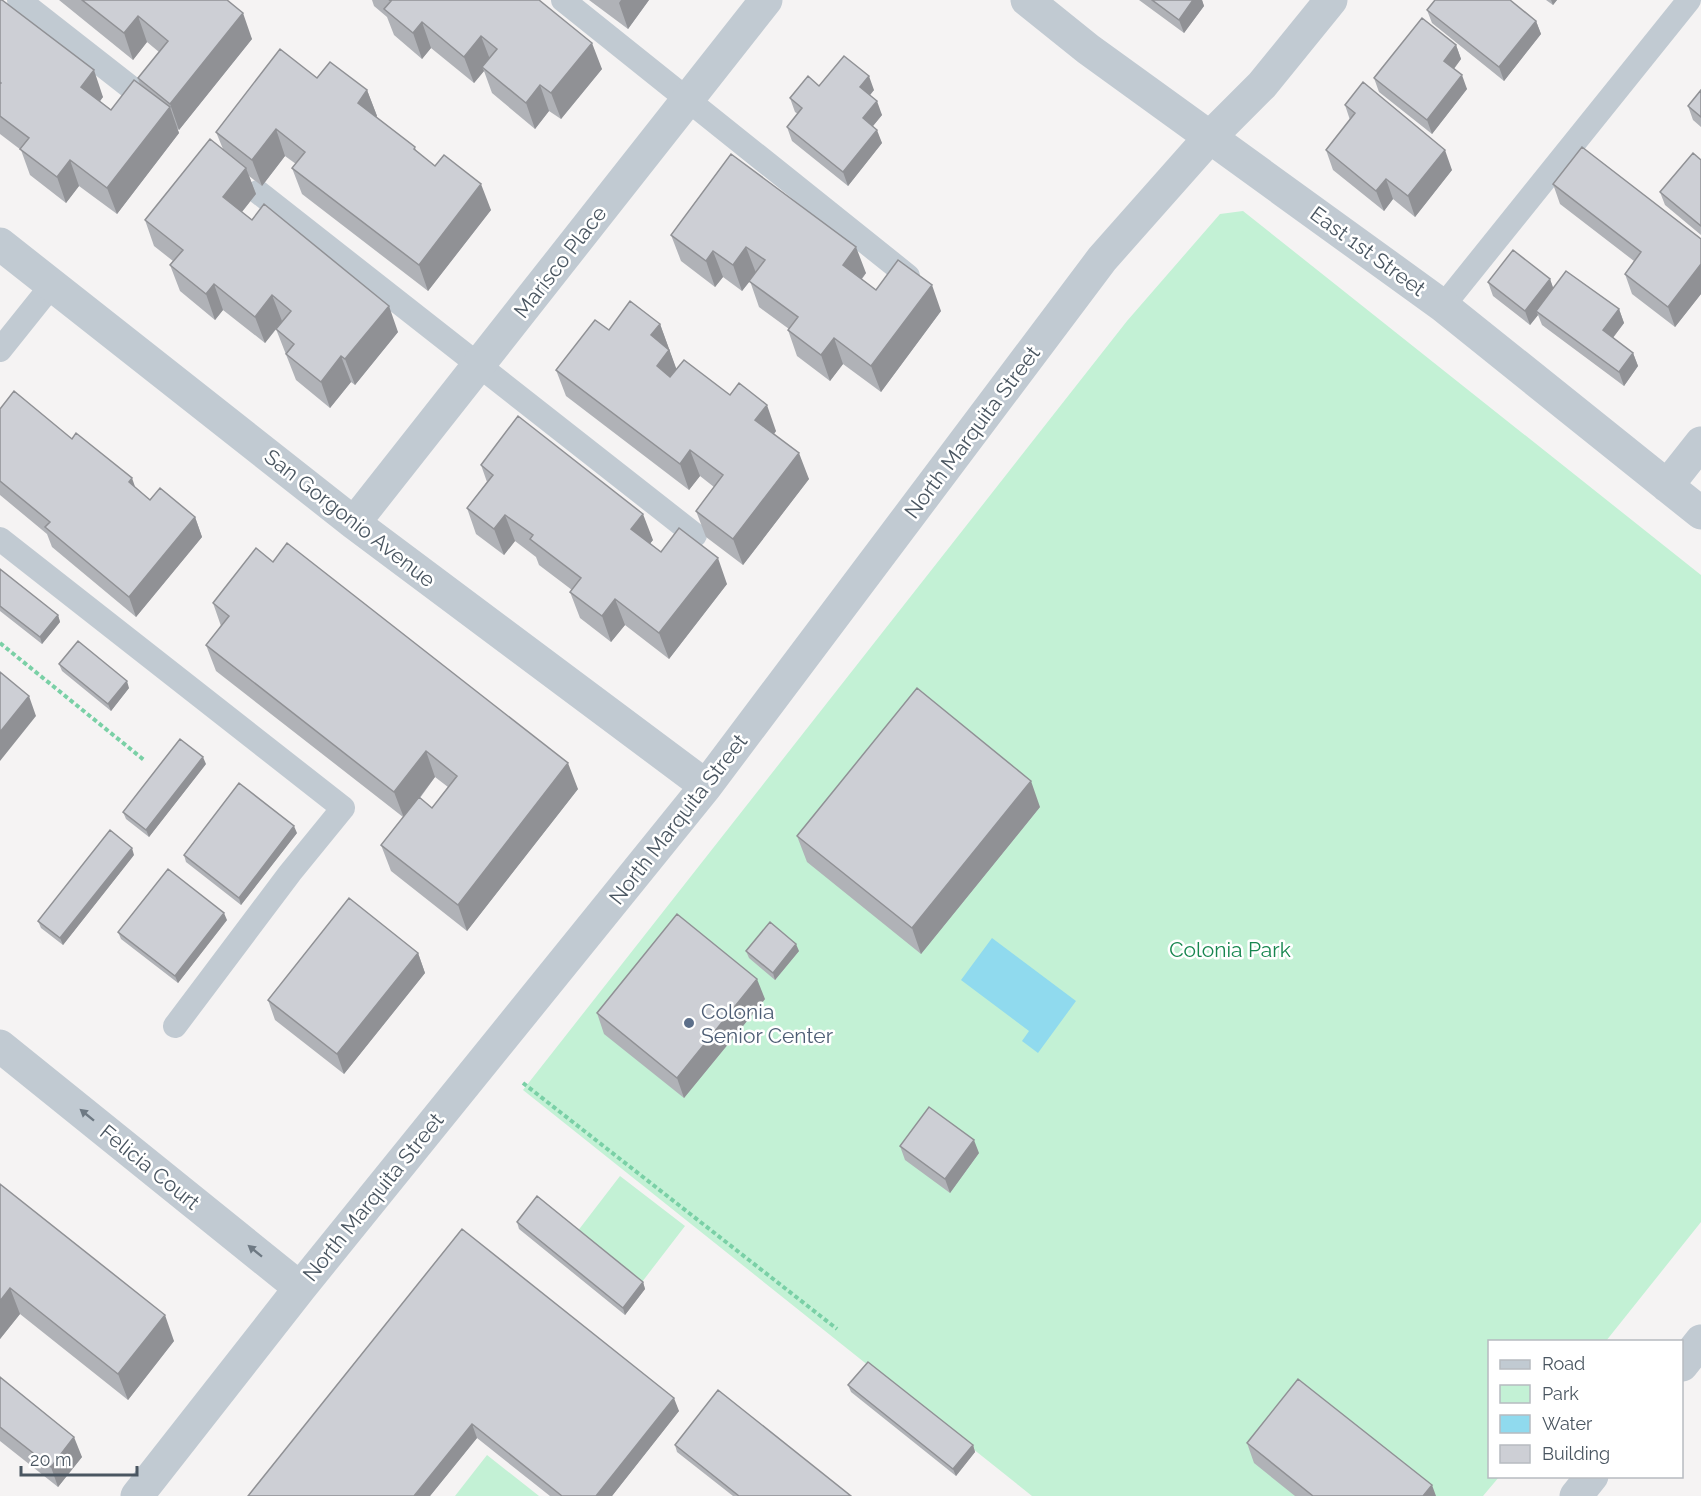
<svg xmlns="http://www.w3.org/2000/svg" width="1701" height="1496" viewBox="0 0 1701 1496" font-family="Raleway,sans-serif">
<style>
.green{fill:#c3f1d5}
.water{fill:#90daee}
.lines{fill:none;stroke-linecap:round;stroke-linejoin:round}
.path{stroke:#7ad0a6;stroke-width:4;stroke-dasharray:4.5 3;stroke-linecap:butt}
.service{stroke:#c1cad2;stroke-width:24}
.minor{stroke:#c1cad2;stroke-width:33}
.wall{fill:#b0b2b7;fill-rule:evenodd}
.shaded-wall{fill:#909195}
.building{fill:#cdcfd5;stroke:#909195;stroke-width:1.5}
.oneway{fill:#6e7983}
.service-dot{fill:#5c6f8a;stroke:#fff;stroke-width:2}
.labels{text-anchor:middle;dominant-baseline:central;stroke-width:5;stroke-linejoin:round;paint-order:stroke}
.street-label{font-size:21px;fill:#4a5661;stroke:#fff}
.park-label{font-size:21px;fill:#17864f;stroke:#fff}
.service-label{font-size:21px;fill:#4e5e75;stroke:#fff;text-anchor:start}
</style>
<rect width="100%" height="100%" fill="#f5f3f3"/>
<!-- green -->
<path class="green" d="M1243,211L1701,575V1222L1606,1341L1490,1342V1476L1499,1477L1483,1496H1032L523,1090L1127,321L1220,214Z
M620,1176L685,1226L642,1282L577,1232Z
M487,1455L539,1496H455Z"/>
<!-- water -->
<path class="water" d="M992,938L1076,1001L1038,1053L1022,1041L1029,1031L961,980Z"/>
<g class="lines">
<!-- path -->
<path class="path" d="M0,643L144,760
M523,1083L837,1329"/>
<!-- service -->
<path class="service" d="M19,0L134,90
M563,0L908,276
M258,192L695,535
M1443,306L1689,0
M0,350L52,285
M0,539L343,808L290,873L175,1026"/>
<!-- minor -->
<path class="minor" d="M1027,0L1088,49L1443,306L1701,513
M0,244L354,523L706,786
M1667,486L1701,443
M354,523L766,0
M0,1046L300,1288
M1682,1365L1701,1341
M137,1496L300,1288L706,786L1102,259L1211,136L1262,85L1331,0
M1576,1496L1592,1476"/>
</g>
<!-- wall -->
<path class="wall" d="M0,0L103,97L100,101L111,110L140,85L138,78L159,52L147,42L133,60L59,0H227L252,39L179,130L177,128L179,133L117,214L79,186L66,203L30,175L21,150L0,134Z
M372,0H539L602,69L561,119L549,111L535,129L492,93L484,71L474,83L431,48L422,59L394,35L387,17L374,6Z
M589,0H649L628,29Z
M1139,0H1202L1204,6L1184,33Z
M1546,0H1557L1553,5Z
M1427,10L1536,21L1541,34L1504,81L1432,23Z
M1456,45L1461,59L1454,69L1467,89L1432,134L1379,92L1374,78Z
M317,78L367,90L377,116L376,117L415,147L416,151L491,210L428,291L302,194L292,168L296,164L285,156L262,186L249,176L256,194L242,212L398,332L355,385L351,382L330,408L296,380L276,329L282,322L265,343L223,310L215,320L180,291L170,265L173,261L154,246L145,220L223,149L216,132Z
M819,86L874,90L870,95L882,115L873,126L882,143L848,186L792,141L787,127L798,114L795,112L790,98Z
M1701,90V127L1693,120L1688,106Z
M1345,105L1452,170L1415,217L1393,199L1384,211L1333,170L1326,150L1350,120Z
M731,154L866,273L862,279L876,290L941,311L881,392L843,364L830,381L797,356L788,330L789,329L759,307L750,281L742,291L723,277L715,287L681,261L671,235Z
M1701,160V235L1665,205L1660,192Z
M1553,184L1701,239V294L1675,327L1632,294L1625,274L1634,261L1560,204Z
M1550,279L1553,288L1619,309L1624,323L1613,338L1633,353L1638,366L1624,386L1542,325L1538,315L1530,325L1493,296L1488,282Z
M660,324L676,369L776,431L774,434L809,479L743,565L706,537L696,511L714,487L700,476L689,490L566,396L556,370L609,330Z
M0,409L72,439L135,487L150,500L195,517L202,537L136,617L52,547L47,534L0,495Z
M481,465L653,540L650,543L661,552L727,584L669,659L625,625L611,642L580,618L570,592L572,590L539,565L536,557L515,541L504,555L476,534L467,508L487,482Z
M0,569L58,615L60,622L42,644L0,611Z
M213,603L578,789L467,931L391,871L381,845L403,817L216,671L206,645L221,626ZM435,777L448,787L432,808L420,798Z
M59,664L129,688L111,711L62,671Z
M206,764L149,837L126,819L123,812Z
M1040,807L921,954L807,862L797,836Z
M297,833L241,905L186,862L184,855Z
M134,855L63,945L41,928L38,921Z
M227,920L178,983L121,939L118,932Z
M746,951H799L775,980L749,958Z
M418,953L425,973L344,1074L275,1020L268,1000Z
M765,999L684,1098L604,1034L597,1013Z
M900,1146L979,1153L950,1193L905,1160Z
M0,1184L174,1341L128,1400L20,1314L0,1339Z
M517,1222L643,1282L645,1289L625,1315L519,1229Z
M462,1229L679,1411L612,1496H550L477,1438L430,1496Z
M0,1377L82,1457L58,1487L0,1441Z
M848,1385L973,1445L975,1452L956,1476L851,1392Z
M1247,1443L1436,1496H1295L1254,1463Z
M675,1445L851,1496H733L677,1452Z"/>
<!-- shaded-wall -->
<path class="shaded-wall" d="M621,0H649L628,29L619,3Z
M1193,0H1202L1204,6L1184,33L1179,20Z
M1551,0H1557L1553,5Z
M243,13L252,39L179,130L170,104Z
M138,16L147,42L133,60L124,33Z
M1536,21L1541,34L1504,81L1499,67Z
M422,22L431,48L422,59L413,33Z
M481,36L491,62L482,67L484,71L474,83L464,57Z
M592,43L602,69L561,119L551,93Z
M1456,45L1461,59L1449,75L1444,61Z
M94,70L103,97L91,113L81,87Z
M1462,75L1467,89L1432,134L1427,120Z
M869,76L874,90L865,101L860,87Z
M540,85L549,111L535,129L526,103Z
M367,90L377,116L367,129L358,103Z
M877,101L882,115L868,132L863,118Z
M170,107L179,133L117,214L107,188Z
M276,129L285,156L262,186L252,160Z
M877,130L882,143L848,186L843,172Z
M1445,150L1452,170L1415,217L1408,196Z
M70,160L79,186L66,203L57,177Z
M246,168L256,194L233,223L223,197Z
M1386,179L1393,199L1384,211L1376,191Z
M481,184L491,210L428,291L419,265Z
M746,247L756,273L742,291L733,265Z
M856,247L866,273L852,291L843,265Z
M713,251L723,277L715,287L706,261Z
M1701,264V294L1675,327L1668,307Z
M1550,279L1555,293L1536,311L1538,315L1530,325L1525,311Z
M214,284L223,310L215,320L206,294Z
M932,285L941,311L881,392L871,366Z
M272,295L282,321L265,343L255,317Z
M389,306L398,332L355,385L345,359Z
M1619,309L1624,323L1608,344L1603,330Z
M660,324L679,376L666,392L657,366L651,335Z
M834,338L843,364L830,381L821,355Z
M1633,353L1638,366L1624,386L1619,372Z
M341,356L351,382L330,408L321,382Z
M767,405L776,431L765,446L755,420Z
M690,450L700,476L689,490L680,464Z
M799,453L809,479L743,565L733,539Z
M132,478L139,498L129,482Z
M643,514L653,540L641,555L631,529Z
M505,515L515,541L504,555L494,529Z
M195,517L202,537L136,617L129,597Z
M718,558L727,584L669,659L659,633Z
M615,599L625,625L611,642L602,616Z
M58,615L60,622L42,644L40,637Z
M127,681L129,688L111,711L108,704Z
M29,696L36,716L0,761V732Z
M426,751L435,777L404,818L394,792Z
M203,757L206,764L149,837L146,830Z
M568,763L578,789L467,931L458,905Z
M1031,781L1040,807L921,954L912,928Z
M294,826L297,833L241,905L239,898Z
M132,848L134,855L63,945L60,938Z
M224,913L227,920L178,983L175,976Z
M796,944L799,951L775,980L773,973Z
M418,953L425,973L344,1074L337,1054Z
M757,979L765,999L684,1098L677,1078Z
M974,1140L979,1153L950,1193L945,1179Z
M643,1282L645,1289L625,1315L623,1308Z
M10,1288L20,1314L0,1339V1301Z
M165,1315L174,1341L128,1400L118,1374Z
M674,1398L679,1411L612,1496H596Z
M472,1424L477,1438L430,1496H414Z
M74,1437L82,1457L58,1487L51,1467Z
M973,1445L975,1452L956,1476L953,1469Z
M1432,1485L1436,1496H1423Z"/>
<!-- building -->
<path class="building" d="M0,0H2L94,70L81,87L111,110L134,80L170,107L107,188L70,160L57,177L20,149L29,138L0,116V84L1,83L0,82Z
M82,0H227L243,13L170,104L138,78L168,41L138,16L124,33Z
M389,0H539L592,43L551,93L540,85L526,103L482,67L497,49L481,36L464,57L422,22L413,33L384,9L391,1Z
M1152,0H1193L1179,20Z
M1435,0H1510L1536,21L1499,67L1427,10Z
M1422,18L1456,45L1444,61L1462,75L1427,120L1374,78Z
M280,49L317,78L330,62L367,90L358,103L415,147L414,149L435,166L444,155L481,184L419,265L292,168L305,152L276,129L252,160L216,132Z
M844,56L869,76L860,87L877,101L863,118L877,130L843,172L787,127L802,108L790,98L808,76L819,86Z
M1363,82L1445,150L1408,196L1386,179L1376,191L1326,150L1355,113L1345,105Z
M1701,90V117L1688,106Z
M210,139L246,168L223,197L252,220L264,204L389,306L345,359L341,356L321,382L286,354L294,344L276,329L291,311L272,295L255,317L214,284L206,294L170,265L183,250L145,220Z
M1582,147L1701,239V264L1668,307L1625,274L1641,252L1553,184Z
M1693,153L1701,160V226L1660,192Z
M731,154L856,247L843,265L876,290L898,260L932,285L871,366L834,338L821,355L788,330L798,317L749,281L765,260L746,247L733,265L713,251L706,261L671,235Z
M1513,250L1550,279L1525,311L1488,282Z
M1566,271L1619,309L1603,330L1633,353L1619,372L1536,311Z
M630,301L660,324L651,335L669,350L657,366L670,377L684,360L730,395L739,383L767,405L755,420L799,453L733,539L696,511L723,475L690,450L680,464L556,370L595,320L609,330Z
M14,391L72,439L76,433L132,478L129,482L150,500L160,488L195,517L129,597L45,527L50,522L0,481V409Z
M518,416L643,514L631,529L661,552L679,528L718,558L659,633L615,599L602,616L570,592L581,578L530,539L533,535L505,515L494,529L467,508L493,475L481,465Z
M287,543L568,763L458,905L381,845L419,797L432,808L457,776L426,751L394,792L206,645L229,616L213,603L256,548L273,562Z
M0,569L58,615L40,637L0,606Z
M78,641L127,681L108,704L59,664Z
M0,672L29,696L0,732Z
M917,688L1031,781L912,928L797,836Z
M180,739L203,757L146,830L123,812Z
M239,783L294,826L239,898L184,855Z
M110,830L132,848L60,938L38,921Z
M168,869L224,913L175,976L118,932Z
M349,898L418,953L337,1054L268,1000Z
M677,914L757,979L677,1078L597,1013Z
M770,922L796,944L773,973L746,951Z
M929,1107L974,1140L945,1179L900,1146Z
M0,1184L165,1315L118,1374L10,1288L0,1301Z
M537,1196L643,1282L623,1308L517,1222Z
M462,1229L674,1398L596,1496H562L472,1424L414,1496H248Z
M868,1362L973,1445L953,1469L848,1385Z
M0,1377L74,1437L51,1467L0,1427Z
M1298,1379L1432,1485L1423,1496H1313L1247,1443Z
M718,1390L851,1496H739L675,1445Z"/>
<!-- one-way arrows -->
<defs><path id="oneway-solid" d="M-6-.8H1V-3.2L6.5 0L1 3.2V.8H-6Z" transform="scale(1.5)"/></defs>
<g class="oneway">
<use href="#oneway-solid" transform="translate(87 1115) rotate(-141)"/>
<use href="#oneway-solid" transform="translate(255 1251) rotate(-141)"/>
</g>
<!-- markers -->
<circle class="service-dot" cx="689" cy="1023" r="6"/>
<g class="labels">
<!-- street labels -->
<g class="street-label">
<text transform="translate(1368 251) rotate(36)">East 1st Street</text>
<text transform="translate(560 262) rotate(-52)">Marisco Place</text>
<text transform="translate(972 432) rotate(-53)">North Marquita Street</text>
<text transform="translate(350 518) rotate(38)">San Gorgonio Avenue</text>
<text transform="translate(678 819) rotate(-52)">North Marquita Street</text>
<text transform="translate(150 1167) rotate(39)">Felicia Court</text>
<text transform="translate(373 1197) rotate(-51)">North Marquita Street</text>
</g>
<!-- park labels -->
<g class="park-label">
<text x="1230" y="949">Colonia Park</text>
</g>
<!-- service labels -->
<g class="service-label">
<text x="701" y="1011">Colonia<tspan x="701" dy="24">Senior Center</tspan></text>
</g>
</g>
<!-- legend -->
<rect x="1488" y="1340" width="195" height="138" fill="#ffffff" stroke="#b7bbc0" stroke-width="1.5"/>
<rect x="1500" y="1360" width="30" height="9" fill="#c1cad2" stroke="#b7bbc0" stroke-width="1.5"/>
<text x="1542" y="1370" font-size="18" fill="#4a5661">Road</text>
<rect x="1500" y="1385" width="30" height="18" fill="#c3f1d5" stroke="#b7bbc0" stroke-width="1.5"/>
<text x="1542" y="1400" font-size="18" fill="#4a5661">Park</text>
<rect x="1500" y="1415" width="30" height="18" fill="#90daee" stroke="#b7bbc0" stroke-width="1.5"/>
<text x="1542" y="1430" font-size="18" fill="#4a5661">Water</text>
<rect x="1500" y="1445" width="30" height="18" fill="#cdcfd5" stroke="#b7bbc0" stroke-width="1.5"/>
<text x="1542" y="1460" font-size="18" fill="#4a5661">Building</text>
<!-- scale -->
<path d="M21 1466v9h116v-9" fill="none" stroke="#4a5661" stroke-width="3"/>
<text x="30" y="1466" font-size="18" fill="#4a5661" stroke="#ffffff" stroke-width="4.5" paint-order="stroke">20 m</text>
</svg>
